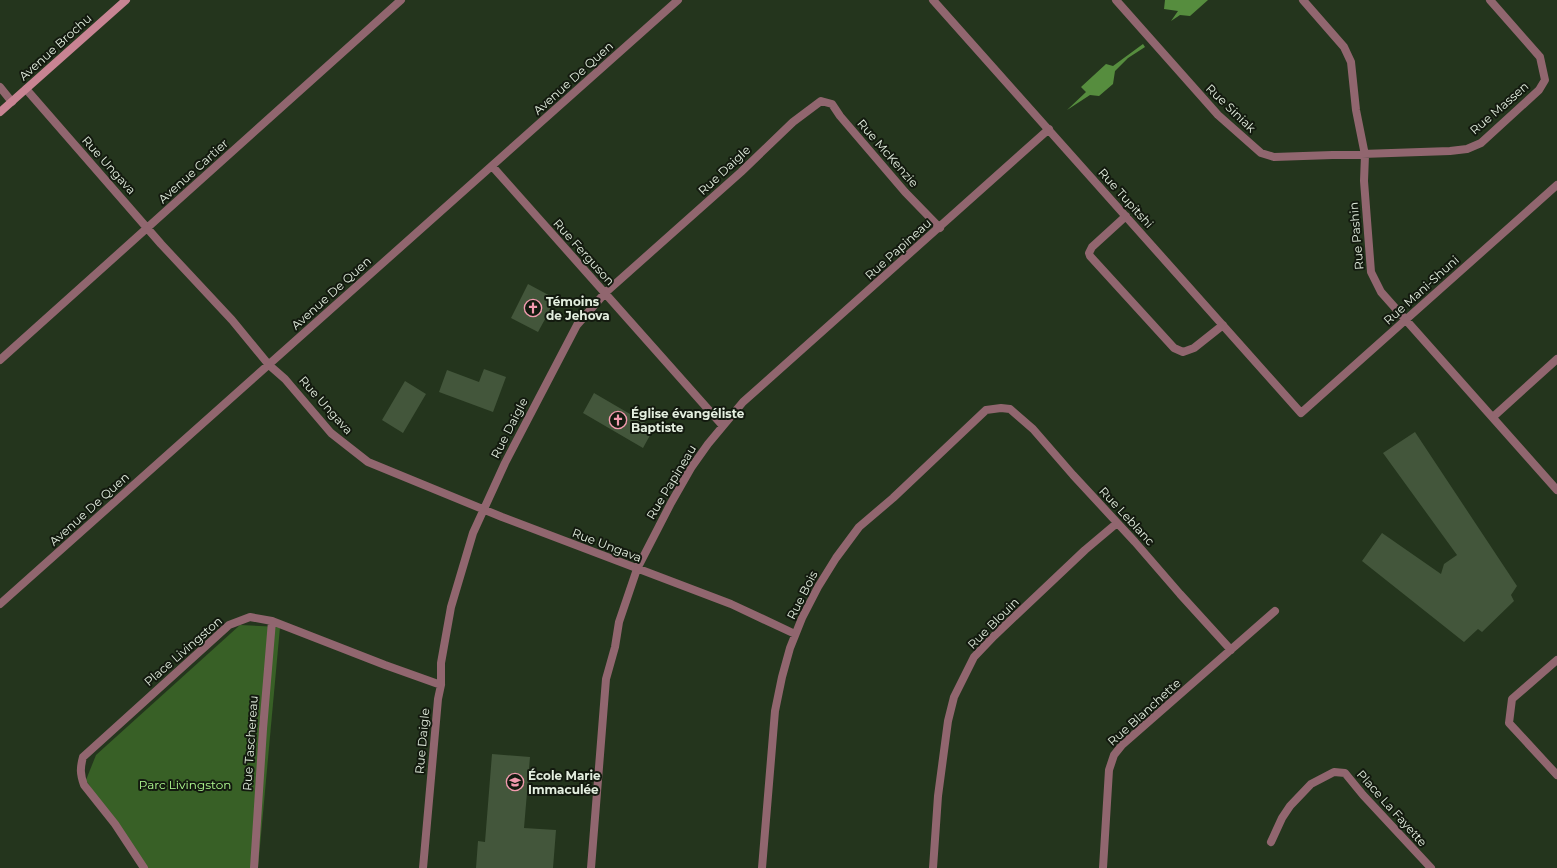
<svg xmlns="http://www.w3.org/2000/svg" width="1557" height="868" viewBox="0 0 1557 868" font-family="Montserrat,sans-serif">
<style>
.green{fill:#386026}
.water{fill:#568d3e}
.building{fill:#43563b}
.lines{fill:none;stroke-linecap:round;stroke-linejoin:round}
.street{stroke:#91666f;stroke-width:8}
.secondary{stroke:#c88493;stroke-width:8}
.labels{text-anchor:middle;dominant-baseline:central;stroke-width:4;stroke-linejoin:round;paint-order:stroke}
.street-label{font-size:12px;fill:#e3eedf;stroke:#131a0f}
.poi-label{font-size:12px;font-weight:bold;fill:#e3eedf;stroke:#131a0f;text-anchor:start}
.park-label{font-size:12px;fill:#b0fb91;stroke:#131a0f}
</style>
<rect width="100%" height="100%" fill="#24351d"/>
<!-- green -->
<path class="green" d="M240,625L280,627L258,868H142L86,780L96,755Z"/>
<!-- water -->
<path class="water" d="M1165,0H1208L1190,16L1180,15L1171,21L1178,11L1164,9Z
M1143,44L1145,47L1128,58L1115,71L1113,84L1099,96L1090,95L1067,110L1086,92L1081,87L1106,64L1113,66Z"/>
<!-- building -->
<path class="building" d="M528,284L556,299L538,332L511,318Z
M484,369L506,377L493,412L439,392L447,370L479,382Z
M405,381L426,394L403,433L382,420Z
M594,393L654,428L643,448L583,413Z
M1415,432L1517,586L1511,595L1514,601L1482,632L1478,629L1464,642L1362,561L1382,533L1441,574L1444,564L1457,555L1383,453Z
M492,754L530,757L524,828L556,830L553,868H476L478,841L485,842Z"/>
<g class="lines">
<!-- street -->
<path class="street" d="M933,0L1301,413L1557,185
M1116,0L1218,115L1261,153L1274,157L1450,151L1467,149L1481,143L1539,90L1545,80L1540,57L1490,0
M1303,0L1344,47L1351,62L1356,110L1365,155L1364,181L1371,272L1381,292L1557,490
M0,87L12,102
M26,89L161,244L232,320L269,365L285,379L331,433L368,462L502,517L731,604L795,634
M492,166L723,426
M1126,216L1092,247L1089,253L1090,256L1174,348L1183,352L1194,348L1223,325
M0,360L401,0
M1493,417L1557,359
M0,604L678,0
M1557,660L1512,699L1509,723L1557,775
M1271,842L1282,818L1290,806L1311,784L1334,772L1345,773L1363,795L1431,868
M144,868L115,824L84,785C80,774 80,768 83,757L229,625L250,617L272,621L385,665L441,685
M254,868L263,729L272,621
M423,868L438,699L441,685V663L451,607L473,533L505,463L577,325L605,293L741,172L793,122L821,101L832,104L840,116L905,192L940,228
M591,868L606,679L615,647L619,622L637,569L671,503L691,468L708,444L743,402L1049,129
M762,868L775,711L782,677L790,648L802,618L818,587L836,558L859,527L893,498L986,410L1001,408L1010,409L1033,429L1073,475L1135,542L1180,594L1231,650
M933,868L938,796L948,721L954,697L974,657L994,636L1085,550L1117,523
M1103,868L1109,770L1114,755L1122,745L1275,611"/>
<!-- secondary -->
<path class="secondary" d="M0,112L126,0"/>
</g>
<!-- icons -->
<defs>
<symbol id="church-ring" viewBox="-11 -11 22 22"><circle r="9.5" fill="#131a0f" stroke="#f29aae" stroke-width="1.5"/><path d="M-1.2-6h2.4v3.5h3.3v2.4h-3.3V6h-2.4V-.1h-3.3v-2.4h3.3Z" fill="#f29aae"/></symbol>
<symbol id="school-ring" viewBox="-11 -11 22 22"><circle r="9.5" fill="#131a0f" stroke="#f29aae" stroke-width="1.5"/><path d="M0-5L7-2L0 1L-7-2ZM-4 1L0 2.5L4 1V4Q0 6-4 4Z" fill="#f29aae"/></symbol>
</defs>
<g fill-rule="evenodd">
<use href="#church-ring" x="523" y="298" width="20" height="20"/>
<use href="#church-ring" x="608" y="410" width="20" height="20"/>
<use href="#school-ring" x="505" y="772" width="20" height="20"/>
</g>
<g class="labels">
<!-- street labels -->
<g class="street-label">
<text transform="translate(55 47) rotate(-42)">Avenue Brochu</text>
<text transform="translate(573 78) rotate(-42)">Avenue De Quen</text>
<text transform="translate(1231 108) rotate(44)">Rue Siniak</text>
<text transform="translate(1499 108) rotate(-41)">Rue Massen</text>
<text transform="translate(888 153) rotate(49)">Rue McKenzie</text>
<text transform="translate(109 165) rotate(48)">Rue Ungava</text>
<text transform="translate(724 170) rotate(-43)">Rue Daigle</text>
<text transform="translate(193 171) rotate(-42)">Avenue Cartier</text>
<text transform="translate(1126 198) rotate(48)">Rue Tupitshi</text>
<text transform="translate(1356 236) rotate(-95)">Rue Pashin</text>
<text transform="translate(898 249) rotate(-42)">Rue Papineau</text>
<text transform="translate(584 252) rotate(48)">Rue Ferguson</text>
<text transform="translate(1421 290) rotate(-42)">Rue Mani-Shuni</text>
<text transform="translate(331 293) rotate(-42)">Avenue De Quen</text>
<text transform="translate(326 405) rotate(48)">Rue Ungava</text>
<text transform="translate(509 428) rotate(-63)">Rue Daigle</text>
<text transform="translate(671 482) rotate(-59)">Rue Papineau</text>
<text transform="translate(89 509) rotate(-42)">Avenue De Quen</text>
<text transform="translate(1127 516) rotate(47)">Rue Leblanc</text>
<text transform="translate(607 545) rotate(21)">Rue Ungava</text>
<text transform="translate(802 595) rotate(-63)">Rue Bois</text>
<text transform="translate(993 623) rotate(-45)">Rue Blouin</text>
<text transform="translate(183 651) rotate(-41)">Place Livingston</text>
<text transform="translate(1144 712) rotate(-42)">Rue Blanchette</text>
<text transform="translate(422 741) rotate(-85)">Rue Daigle</text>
<text transform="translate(250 743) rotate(-86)">Rue Taschereau</text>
<text transform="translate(1392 808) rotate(48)">Place La Fayette</text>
</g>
<!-- poi labels -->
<g class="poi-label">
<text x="546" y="301">Témoins<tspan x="546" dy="14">de Jehova</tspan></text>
<text x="631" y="413">Église évangéliste<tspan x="631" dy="14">Baptiste</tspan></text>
<text x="528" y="775">École Marie<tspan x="528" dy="14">Immaculée</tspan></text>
</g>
<!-- park labels -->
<g class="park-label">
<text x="185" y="784">Parc Livingston</text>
</g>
</g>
</svg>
